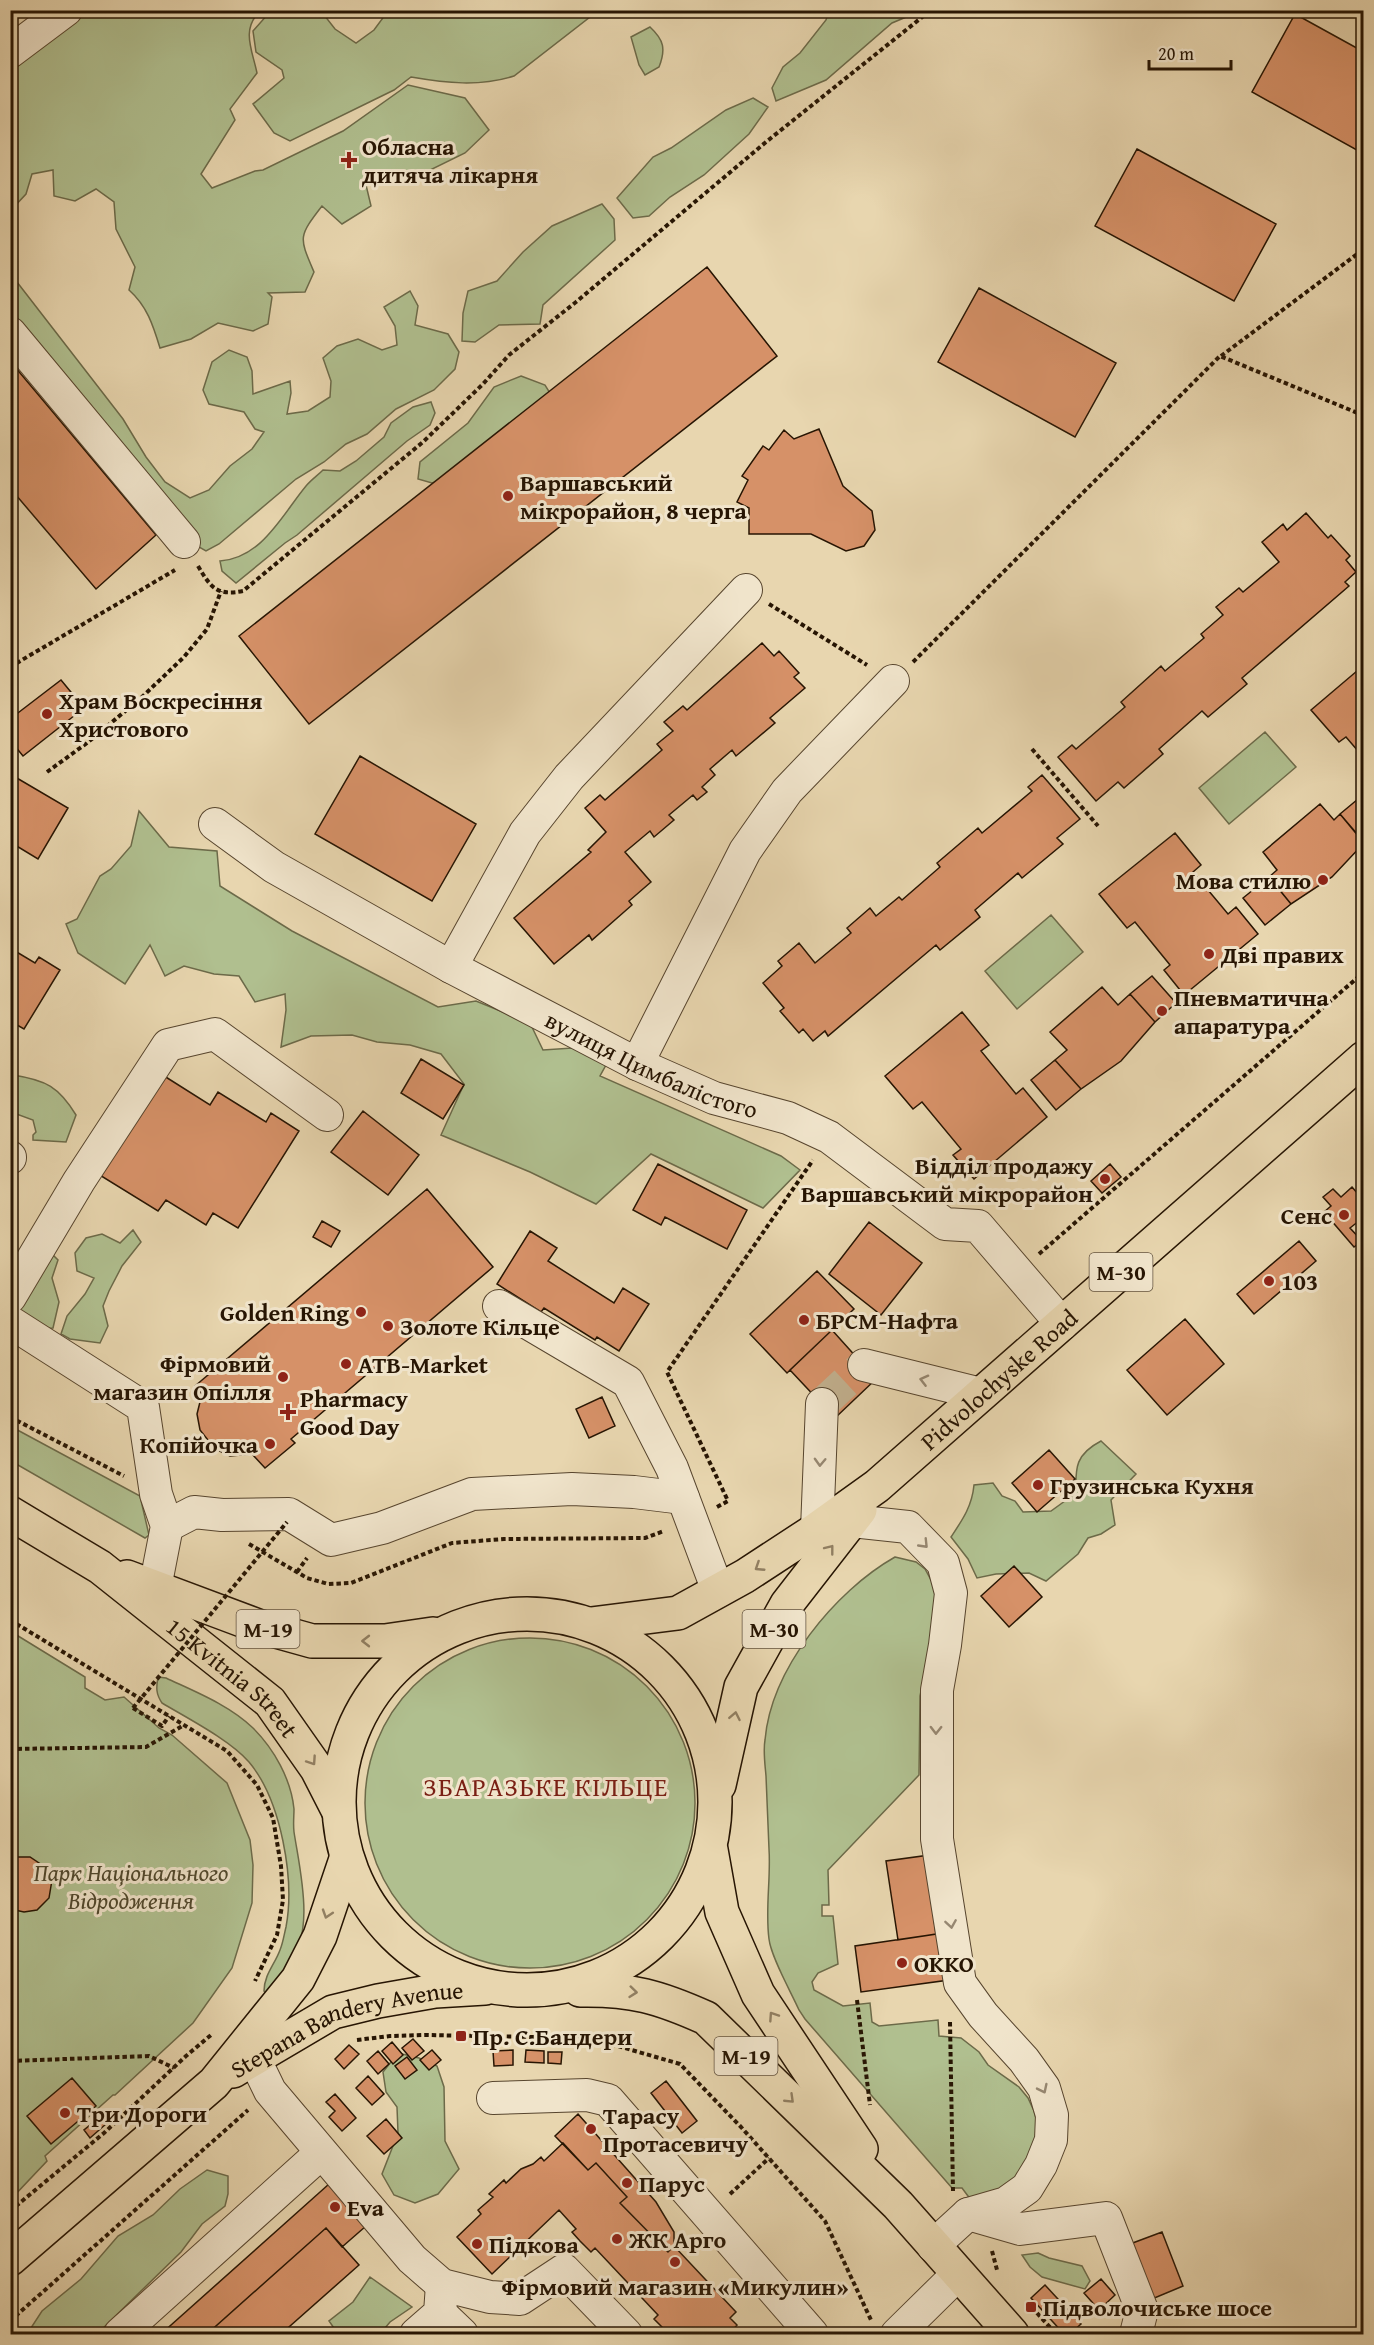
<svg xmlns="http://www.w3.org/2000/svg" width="1374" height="2345" viewBox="0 0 1374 2345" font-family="'Gentium Book Plus',serif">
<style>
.green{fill:#b0bf8f;stroke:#6c6a49;stroke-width:1.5}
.building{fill:#d69168;stroke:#271503;stroke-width:1.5}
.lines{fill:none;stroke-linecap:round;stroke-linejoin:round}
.minor-tunnel{stroke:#c1af8d;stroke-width:32;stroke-dasharray:32 16;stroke-linecap:butt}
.minor-casing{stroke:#57452e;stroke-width:34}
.major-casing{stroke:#271503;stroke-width:36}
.highway-casing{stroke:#271503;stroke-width:36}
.path{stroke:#271503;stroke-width:4;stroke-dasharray:4.5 3;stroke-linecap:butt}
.minor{stroke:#f0e4cb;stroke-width:32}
.major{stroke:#e8d6af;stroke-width:33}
.highway{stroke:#e8d6af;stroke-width:33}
.path-bridge{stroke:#271503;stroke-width:4;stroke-dasharray:4.5 3;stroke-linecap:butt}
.oneway{stroke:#968771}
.oneway2{stroke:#917f62}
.poi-dot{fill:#8f2418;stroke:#f0e4cb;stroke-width:2}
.labels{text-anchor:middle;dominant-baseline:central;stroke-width:6;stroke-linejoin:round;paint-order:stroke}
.shield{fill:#f0e4cb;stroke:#63533f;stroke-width:1.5}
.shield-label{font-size:22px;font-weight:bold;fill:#271503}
.poi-label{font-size:24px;font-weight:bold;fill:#271503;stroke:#f0e4cb;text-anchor:start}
.street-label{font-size:24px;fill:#271503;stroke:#f0e4cb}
.park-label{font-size:24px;font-style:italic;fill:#50482d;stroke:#f0e4cb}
.neighbourhood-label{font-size:26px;letter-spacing:1.5px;fill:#7a1f14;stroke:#f0e4cb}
</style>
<rect width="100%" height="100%" fill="#e8d6af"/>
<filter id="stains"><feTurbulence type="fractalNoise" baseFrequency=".00333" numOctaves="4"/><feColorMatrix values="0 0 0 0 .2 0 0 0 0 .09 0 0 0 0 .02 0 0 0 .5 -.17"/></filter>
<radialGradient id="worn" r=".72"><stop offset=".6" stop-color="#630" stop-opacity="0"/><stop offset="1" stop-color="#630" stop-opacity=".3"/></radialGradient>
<!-- green -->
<path class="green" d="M275,10L321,11L335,29L356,43L374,30L388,11H607L594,14L514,76C479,87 446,83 411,77L394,90L290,141L274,133L253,104L284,78L282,70L256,52L253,31L268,14Z
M76,11H260C241,30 252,49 257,73L230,109L235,120L201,174L212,188L255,171L263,170L343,131L408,85L465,98L489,130L465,153L418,176L377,173L366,185L371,206L342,224L322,206C298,237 299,237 314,272L305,292L268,293L272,297L268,324L253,331L218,323L191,339L160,348C153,325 147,306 129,290L135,267L116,229L114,202L96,189L75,201L54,196L53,170L32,174L26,194L11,210V58Z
M829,11H916L911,15L892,23L826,80L776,101L772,88L783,67L800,53L826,20Z
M650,27C664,40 666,49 659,67L645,75L639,65L631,37Z
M753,98L768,107L749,134L704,175L670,197L649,216L633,218L617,198L653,157L671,148L726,110Z
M602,204L614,219L615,240L543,305L540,324L499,325L475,342L462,341L463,313L468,291L497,281L523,252L552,226Z
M10,273L123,419L146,457L165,482L190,498L209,490L230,466L252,449L264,432L255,429L244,412L209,404L203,390L212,362L229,350L247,357L252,371L253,394L290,381L291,393L287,414L308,411L330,397L331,381L323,358L337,346L358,339L382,350L397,345L395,326L384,307L410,291L418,306L415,325L448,334L459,352L455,369L434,390L396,409L367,434L346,444L324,462L296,479L219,544L206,551L190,542L11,331Z
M521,376L545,385L555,401L468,473L432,483L418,479L420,462L468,423L494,387Z
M431,402L435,413L430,425L407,441L297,535L285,543L236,583L222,571L220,561C262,558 282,515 306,486C311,480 317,476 323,470L340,471L356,461L384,437L391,423L413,407Z
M1265,732L1296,767L1229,824L1199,788Z
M139,811L169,847L217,851L220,886L292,931L438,1007L476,1001L530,1023L543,1050L617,1045L600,1076L781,1156L800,1170L763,1208L651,1154L596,1204L530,1172L441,1135L464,1084L441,1054L410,1045L377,1042L352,1035L311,1036L281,1047L286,1010L285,994L255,1002L239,976L214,974L184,966L165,976L150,945L125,984L78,953L66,924L77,919L100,876L111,869L131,846Z
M1051,915L1083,952L1017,1009L985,971Z
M13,1075C46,1080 59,1087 76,1115L66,1142L33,1140V1135L36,1132L33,1120L11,1112V1077Z
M133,1230L141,1242L122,1266L109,1291L103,1306L108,1326L100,1343L70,1339L61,1334L67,1316L85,1294L94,1278L77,1271L75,1253L86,1238L102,1234L120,1243Z
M52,1254L58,1260L52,1278L59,1302L53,1328L40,1329L18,1312L22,1286Z
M10,1426L140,1496L149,1535L145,1538L11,1461Z
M1101,1441L1136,1474L1111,1500L1115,1525L1101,1534L1088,1538L1078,1554L1046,1581L1029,1573L996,1574L977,1578L968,1559L951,1537C963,1519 972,1506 974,1485L993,1483L1002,1496L1015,1501L1023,1512L1051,1511L1076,1493C1075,1467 1076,1454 1101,1441Z
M895,1557L916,1562L925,1569L937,1591L932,1635L920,1696L919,1775L828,1870L829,1905H822V1916H833L838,1964L818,1973L812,1982L814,1990L843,2006L870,2003L872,2022L879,2026L938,2020L939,2036L961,2038L979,2052L988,2065L1019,2087L1028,2098L1034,2111L1038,2126L1037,2141L1012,2184L971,2200L962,2188H952L805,2019L799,2010C791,1992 771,1957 769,1939C765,1910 771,1878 769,1849C768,1824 767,1800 766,1776C765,1764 763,1751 765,1740C771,1669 835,1591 895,1557Z
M10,1631L85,1677V1688L105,1700L124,1697L159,1728L172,1735L227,1783L250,1840L253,1865L252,1903L232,1968L193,2023L115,2095H113L45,2156L47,2161L11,2199Z
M365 1803a165 165 0 1 1 330 0a165 165 0 1 1-330 0Z
M158,1677L166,1678C196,1692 229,1705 253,1728C274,1749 291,1779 294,1809C294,1816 293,1824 294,1832C301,1877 315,1929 288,1970C282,1979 273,1987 267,1995L264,1991C264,1975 275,1964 280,1950C283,1943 284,1935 286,1927C295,1879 281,1800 249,1762C230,1740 187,1718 162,1703C156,1694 156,1688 158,1677Z
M398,2053L419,2058L437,2066L444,2087L445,2141L459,2169L438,2194L415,2203L394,2195L382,2174L398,2133L397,2107L386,2092L383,2072Z
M207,2170L228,2176V2194L225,2206L202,2224L181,2252L97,2334H27L42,2311L81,2279L118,2236L153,2215L180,2189Z
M1038,2253L1049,2258L1082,2266L1090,2281L1085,2289L1042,2277L1030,2267L1022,2255Z
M370,2277L412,2307L390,2322L380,2334H350L336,2331L329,2321L353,2302Z"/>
<!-- building -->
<path class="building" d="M1295,14L1364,52V154L1252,92Z
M1137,149L1276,224L1234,301L1095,226Z
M707,267L777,356L309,724L239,636Z
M979,288L1116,363L1075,437L938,362Z
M10,361L156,535L96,589L10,488Z
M819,429L843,486L872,511L875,530L864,546L846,551L811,534H749V508L737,502L748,480L742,476L763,446L769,450L784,430L794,439Z
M1306,513L1328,538L1331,535L1350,556L1346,560L1356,572L1345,582L1349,586L1242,678L1247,684L1208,717L1202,711L1159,749L1163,754L1124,788L1118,782L1096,801L1058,757L1072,745L1076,749L1125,707L1121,702L1161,666L1165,671L1204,638L1201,634L1223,615L1216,607L1239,588L1243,592L1279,562L1262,542L1283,524L1287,530Z
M762,643L774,656L779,651L799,673L794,677L805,688L770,718L775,723L736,756L732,750L710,769L715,775L702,787L707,792L697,800L693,795L669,815L674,820L654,837L650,831L625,852L651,882L629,901L632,905L592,940L589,935L554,964L514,918L591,852L588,850L606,832L585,808L600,795L605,800L662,750L657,744L673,731L664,722L683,706L687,710Z
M1364,665V758L1346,737L1339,742L1311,710Z
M61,680L84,708L23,756L10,740V719Z
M360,756L476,824L432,901L315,834Z
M10,774L68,808L38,859L10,842Z
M1042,775L1080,819L1057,838L1063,844L1022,878L1018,873L975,910L980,917L940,950L936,945L828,1036L825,1031L813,1041L803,1029L799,1033L780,1011L784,1008L763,983L782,966L778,961L799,943L815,963L851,933L847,928L870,908L876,916L899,897L902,900L940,867L937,863L978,828L982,833L1032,791L1028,787Z
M1364,794V842L1340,814Z
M1320,804L1334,820L1340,814L1364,843L1332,877L1291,904L1269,877L1277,870L1263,852Z
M1175,833L1201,865L1193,872L1228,914L1236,907L1258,934L1184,995L1164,970L1170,965L1135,922L1127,928L1099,894Z
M1269,877L1291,904L1265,925L1243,898Z
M10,948L35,963L39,957L60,970L24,1029L10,1021Z
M1152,976L1176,1003L1155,1022L1130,994Z
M1102,987L1118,1005L1130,994L1155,1022L1121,1061L1081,1089L1055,1060L1067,1050L1050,1032Z
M962,1012L989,1045L981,1051L1016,1094L1023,1088L1047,1117L974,1179L953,1155L961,1149L922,1102L913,1109L885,1076Z
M421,1059L464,1085L443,1119L401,1093Z
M1055,1060L1081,1089L1056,1110L1031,1080Z
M161,1074L210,1105L218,1092L266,1122L271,1113L299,1131L238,1228L213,1213L206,1225L166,1200L158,1211L98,1174Z
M363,1111L419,1155L388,1195L331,1152Z
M658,1164L747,1210L727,1249L665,1217L661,1225L633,1210Z
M1110,1164L1121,1177L1102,1193L1091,1181Z
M1352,1187L1364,1201V1217L1350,1228L1362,1241L1354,1247L1324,1212L1331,1206L1323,1197L1333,1189L1341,1197Z
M427,1189L493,1267L291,1439L295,1443L265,1468L252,1454L230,1456L215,1449L200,1430L197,1414L202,1394L195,1386Z
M322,1221L340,1231L331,1247L313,1237Z
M869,1222L922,1263L881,1315L829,1274Z
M530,1231L557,1248L548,1261L614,1303L623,1288L649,1304L619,1351L597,1337L595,1340L544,1308L541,1312L497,1284Z
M1299,1241L1316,1261L1254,1314L1237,1294Z
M817,1271L854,1309L787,1373L750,1334Z
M1185,1319L1224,1364L1167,1415L1127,1370Z
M832,1330L876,1379L835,1418L790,1370Z
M602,1397L615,1426L589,1438L576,1409Z
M1049,1450L1075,1479L1037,1512L1012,1483Z
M1014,1566L1042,1597L1009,1627L981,1596Z
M952,1852L931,1897L936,1934L898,1940L886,1861Z
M12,1857H30L45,1867L52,1880L49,1898L37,1910L24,1912L10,1909Z
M943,1933L949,1980L861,1992L855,1946Z
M413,2039L424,2051L412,2060L402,2048Z
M392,2042L403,2055L393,2064L382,2051Z
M349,2045L359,2054L344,2069L335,2059Z
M432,2050L441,2060L429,2070L420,2060Z
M513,2050V2065L494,2066L493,2051Z
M526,2050L544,2051V2063L525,2062Z
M378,2051L389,2064L378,2074L367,2061Z
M548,2052H562L561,2064L548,2063Z
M407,2057L417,2070L405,2079L395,2066Z
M368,2076L384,2094L372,2105L356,2088Z
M72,2078L96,2106L51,2144L27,2116Z
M666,2081L697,2121L682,2133L651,2093Z
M335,2094L356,2118L342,2131L329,2117L335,2111L326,2102Z
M578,2114L656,2202L674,2232V2246L668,2252L620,2203L627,2197L596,2163L588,2170L555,2136Z
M100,2117L106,2124L90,2138L84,2130Z
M386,2119L402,2138L384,2154L367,2136Z
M563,2143L588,2170L596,2163L627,2197L620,2203L668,2252L674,2246L736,2312L730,2318L737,2325L733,2330L737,2334H669L654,2319L658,2315L595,2248L591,2252L580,2241L572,2232L576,2229L559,2210L492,2274L457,2237L481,2214L478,2210L493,2197L489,2194L504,2180L506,2183L521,2169L533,2164L541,2157L544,2161Z
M329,2184L366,2226L342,2247L326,2228L207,2334H161Z
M326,2228L359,2265L281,2334H207Z
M1162,2232L1183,2286L1152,2299L1130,2244Z
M1101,2279L1115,2295L1099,2310L1084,2293Z
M1045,2285L1081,2324L1070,2334H1064L1031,2298Z"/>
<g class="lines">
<!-- minor-tunnel -->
<path class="minor-tunnel" d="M822,1404L864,1365"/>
<defs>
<g id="minor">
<path d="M10,52L66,10"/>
<path d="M10,333L184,542"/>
<path id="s1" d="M215,824L274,867L451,967L637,1064L714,1098L788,1118L829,1137L945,1224L978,1226L1062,1324"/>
<path d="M451,967L525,833L569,777L746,590"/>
<path d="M637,1064L745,851L787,791L893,681"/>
<path d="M10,1157V1158"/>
<path d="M10,1297L79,1181L168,1045L215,1034L327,1115"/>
<path d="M499,1306L628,1382L672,1468L718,1591"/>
<path d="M10,1322L143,1407L156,1494L167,1526L155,1588"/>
<path d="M864,1365L981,1394"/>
<path d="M852,1521L908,1527L943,1563L951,1593L945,1645L937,1690V1839L960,1983L983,2015L1024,2060L1044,2088L1052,2115L1051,2140L1041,2165L1027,2188L1006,2203L968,2214L933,2246"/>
<path d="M167,1526L194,1512L222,1515L289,1514L331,1540L382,1528L472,1494L572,1489L634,1492L683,1498"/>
<path d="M817,1529L822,1404"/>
<path d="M254,2058L270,2091L412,2259L442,2285L490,2297L520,2299L564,2270L626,2334"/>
<path d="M493,2098L587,2095L608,2100L812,2334"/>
<path d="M968,2214L1020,2229L1106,2218L1142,2310L1136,2334"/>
<path d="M440,2313L462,2334"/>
<path d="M120,2334L321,2153"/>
<path d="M416,2334L440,2313L442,2285"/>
<path d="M897,2334L958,2274"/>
</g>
<g id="major">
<path id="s2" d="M233,2071L333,2012L378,2001L435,1991L485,1988"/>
<path d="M10,2259L214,2083L298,1979L320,1936L346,1859"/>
</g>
<g id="highway">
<path id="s3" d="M10,1513L100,1567L270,1702L317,1769L338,1810"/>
<path d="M127,1577L258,1626L312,1641H385L433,1634"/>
<circle cx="527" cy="1802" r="188"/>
<path id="s4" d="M591,1624L678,1613L745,1576L817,1529L877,1486L1364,1058"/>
<path d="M719,1785L741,1687L787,1604L860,1510"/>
<path d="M711,1850L722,1912L758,1994L861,2149"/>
<path d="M580,1990C632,1989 659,1997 706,2018L898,2205L1012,2334"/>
</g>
</defs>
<!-- minor casing -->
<use href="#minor" class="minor-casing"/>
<!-- major casing -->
<use href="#major" class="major-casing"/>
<!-- highway casing -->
<use href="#highway" class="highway-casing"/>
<!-- path -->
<path class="path" d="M1221,356L1364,249
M198,566C211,588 217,596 243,591L423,442L483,384L509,355L576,302L766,142L931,10
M769,604L867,665
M913,662L1220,356L1360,414L1364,418
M10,667L175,570
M1032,749L1098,826
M47,772L87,743L142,697L184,657L207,629L221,591
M1039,1254L1364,972
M10,1417L124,1476
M717,1507L728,1501L667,1372L813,1160
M249,1544L307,1578L328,1584L351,1583L452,1543L504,1539L645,1538L664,1531
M297,1572L307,1558
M10,1620L227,1751L257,1785L273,1818L281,1866L283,1900L277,1935L255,1981
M133,1708L162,1726L169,1716
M10,1749L146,1747L184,1725
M857,2000L870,2105
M950,2022L953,2191
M357,2040L390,2036L425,2035L590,2038L680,2064L741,2127L825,2221L871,2320
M10,2061L149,2056L174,2068
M730,2194L769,2158
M10,2211L104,2133L186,2056L211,2035
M992,2251L997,2270
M1037,2313L1056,2334
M10,2321L248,2110"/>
<!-- minor -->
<use href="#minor" class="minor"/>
<!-- major -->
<use href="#major" class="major"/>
<!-- highway -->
<use href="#highway" class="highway"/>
<!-- path-bridge -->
<path class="path-bridge" d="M133,1708L287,1522"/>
</g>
<!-- one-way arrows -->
<defs><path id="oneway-chevron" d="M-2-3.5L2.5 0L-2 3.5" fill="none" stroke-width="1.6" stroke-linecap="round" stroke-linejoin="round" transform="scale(1.5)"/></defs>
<g class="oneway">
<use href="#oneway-chevron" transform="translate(924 1380) rotate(-166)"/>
<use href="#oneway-chevron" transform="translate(820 1462) rotate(92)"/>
<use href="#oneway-chevron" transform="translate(924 1544) rotate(46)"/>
<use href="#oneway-chevron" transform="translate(936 1730) rotate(91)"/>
<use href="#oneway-chevron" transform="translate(951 1924) rotate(81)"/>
<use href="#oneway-chevron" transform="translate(1043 2089) rotate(64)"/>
</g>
<g class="oneway2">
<use href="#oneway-chevron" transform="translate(830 1549) rotate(-52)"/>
<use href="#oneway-chevron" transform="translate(759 1567) rotate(147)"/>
<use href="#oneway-chevron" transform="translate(366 1641) rotate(-180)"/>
<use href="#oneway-chevron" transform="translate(735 1716) rotate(-79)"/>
<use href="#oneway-chevron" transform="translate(312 1761) rotate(56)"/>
<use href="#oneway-chevron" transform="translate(327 1914) rotate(108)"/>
<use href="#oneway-chevron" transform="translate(633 1992) rotate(6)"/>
<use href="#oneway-chevron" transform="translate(773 2016) rotate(-124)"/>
<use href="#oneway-chevron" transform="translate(790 2099) rotate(44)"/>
</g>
<!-- markers -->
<g class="poi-dot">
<path d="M346 151h6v6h6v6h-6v6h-6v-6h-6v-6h6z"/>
<circle cx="508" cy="496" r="6"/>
<circle cx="47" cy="714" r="6"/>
<circle cx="1323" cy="880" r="6"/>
<circle cx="1209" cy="954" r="6"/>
<circle cx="1162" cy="1011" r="6"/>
<circle cx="1105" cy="1179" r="6"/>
<circle cx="1344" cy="1215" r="6"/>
<circle cx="1269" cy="1281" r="6"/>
<circle cx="361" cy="1312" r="6"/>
<circle cx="804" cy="1320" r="6"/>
<circle cx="388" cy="1326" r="6"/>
<circle cx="346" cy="1364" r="6"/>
<circle cx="283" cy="1377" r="6"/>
<path d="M285 1403h6v6h6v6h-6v6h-6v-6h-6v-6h6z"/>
<circle cx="270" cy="1444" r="6"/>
<circle cx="1038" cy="1485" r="6"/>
<circle cx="902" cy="1963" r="6"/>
<rect x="455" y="2030" width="12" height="12" rx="3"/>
<circle cx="65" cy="2113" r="6"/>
<circle cx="591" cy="2129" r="6"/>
<circle cx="627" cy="2183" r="6"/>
<circle cx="335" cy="2207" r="6"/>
<circle cx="617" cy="2239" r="6"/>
<circle cx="477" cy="2244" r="6"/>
<circle cx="675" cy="2262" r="6"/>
<rect x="1025" y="2301" width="12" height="12" rx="3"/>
</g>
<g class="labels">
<!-- shield labels -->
<g class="shield">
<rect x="1089.5" y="1253" width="63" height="38" rx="4.5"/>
<rect x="236.5" y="1610" width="63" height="38" rx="4.5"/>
<rect x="742.5" y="1610" width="63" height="38" rx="4.5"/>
<rect x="714.5" y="2037" width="63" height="38" rx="4.5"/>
</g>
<g class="shield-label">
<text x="1121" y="1272">М-30</text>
<text x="268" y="1629">М-19</text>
<text x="774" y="1629">М-30</text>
<text x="746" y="2056">М-19</text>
</g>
<!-- poi labels -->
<g class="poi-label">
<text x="362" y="146">Обласна<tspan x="362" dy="28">дитяча лікарня</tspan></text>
<text x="520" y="482">Варшавський<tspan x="520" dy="28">мікрорайон, 8 черга</tspan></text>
<text x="59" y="700">Храм Воскресіння<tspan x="59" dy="28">Христового</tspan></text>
<text x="1311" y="880" text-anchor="end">Мова стилю</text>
<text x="1221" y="954">Дві правих</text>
<text x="1174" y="997">Пневматична<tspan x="1174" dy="28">апаратура</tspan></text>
<text x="1093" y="1165" text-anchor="end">Відділ продажу<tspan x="1093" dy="28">Варшавський мікрорайон</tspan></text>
<text x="1332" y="1215" text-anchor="end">Сенс</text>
<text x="1281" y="1281">103</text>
<text x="349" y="1312" text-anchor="end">Golden Ring</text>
<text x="816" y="1320">БРСМ-Нафта</text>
<text x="400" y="1326">Золоте Кільце</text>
<text x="271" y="1363" text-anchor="end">Фірмовий<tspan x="271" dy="28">магазин Опілля</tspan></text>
<text x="358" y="1364">ATB-Market</text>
<text x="300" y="1398">Pharmacy<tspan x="300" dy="28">Good Day</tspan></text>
<text x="258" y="1444" text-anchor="end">Копійочка</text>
<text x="1050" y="1485">Грузинська Кухня</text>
<text x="914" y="1963">OKKO</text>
<text x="473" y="2036">Пр. С.Бандери</text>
<text x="77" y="2113">Три Дороги</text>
<text x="603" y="2115">Тарасу<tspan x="603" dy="28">Протасевичу</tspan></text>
<text x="639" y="2183">Парус</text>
<text x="347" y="2207">Eva</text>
<text x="629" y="2239">ЖК Арго</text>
<text x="489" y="2244">Підкова</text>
<text x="675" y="2286" text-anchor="middle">Фірмовий магазин «Микулин»</text>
<text x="1043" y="2307">Підволочиське шосе</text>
</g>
<!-- street labels -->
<g class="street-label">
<text stroke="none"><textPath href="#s1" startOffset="500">вулиця Цимбалістого</textPath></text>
<text stroke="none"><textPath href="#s4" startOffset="486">Pidvolochyske Road</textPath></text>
<text stroke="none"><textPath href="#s3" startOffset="278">15 Kvitnia Street</textPath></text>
<text stroke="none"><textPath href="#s2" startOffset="124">Stepana Bandery Avenue</textPath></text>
</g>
<!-- park labels -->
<g class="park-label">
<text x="131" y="1872">Парк Національного<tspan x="131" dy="28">Відродження</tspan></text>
</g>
<!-- neighbourhood labels -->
<g class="neighbourhood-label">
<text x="546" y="1786">ЗБАРАЗЬКЕ КІЛЬЦЕ</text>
</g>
</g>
<!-- margin -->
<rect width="1374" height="2345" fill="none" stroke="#e8d6af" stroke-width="36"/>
<rect x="12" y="12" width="1350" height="2321" fill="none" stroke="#271503" stroke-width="3"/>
<rect x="18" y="18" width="1338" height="2309" fill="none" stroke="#271503" stroke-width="1.5"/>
<!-- scale -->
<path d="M1149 60v9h82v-9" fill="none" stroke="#271503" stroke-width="3"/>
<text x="1158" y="60" font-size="18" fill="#271503" stroke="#f0e4cb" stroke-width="4.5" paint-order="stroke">20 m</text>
<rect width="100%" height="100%" filter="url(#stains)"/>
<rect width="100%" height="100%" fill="url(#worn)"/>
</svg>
